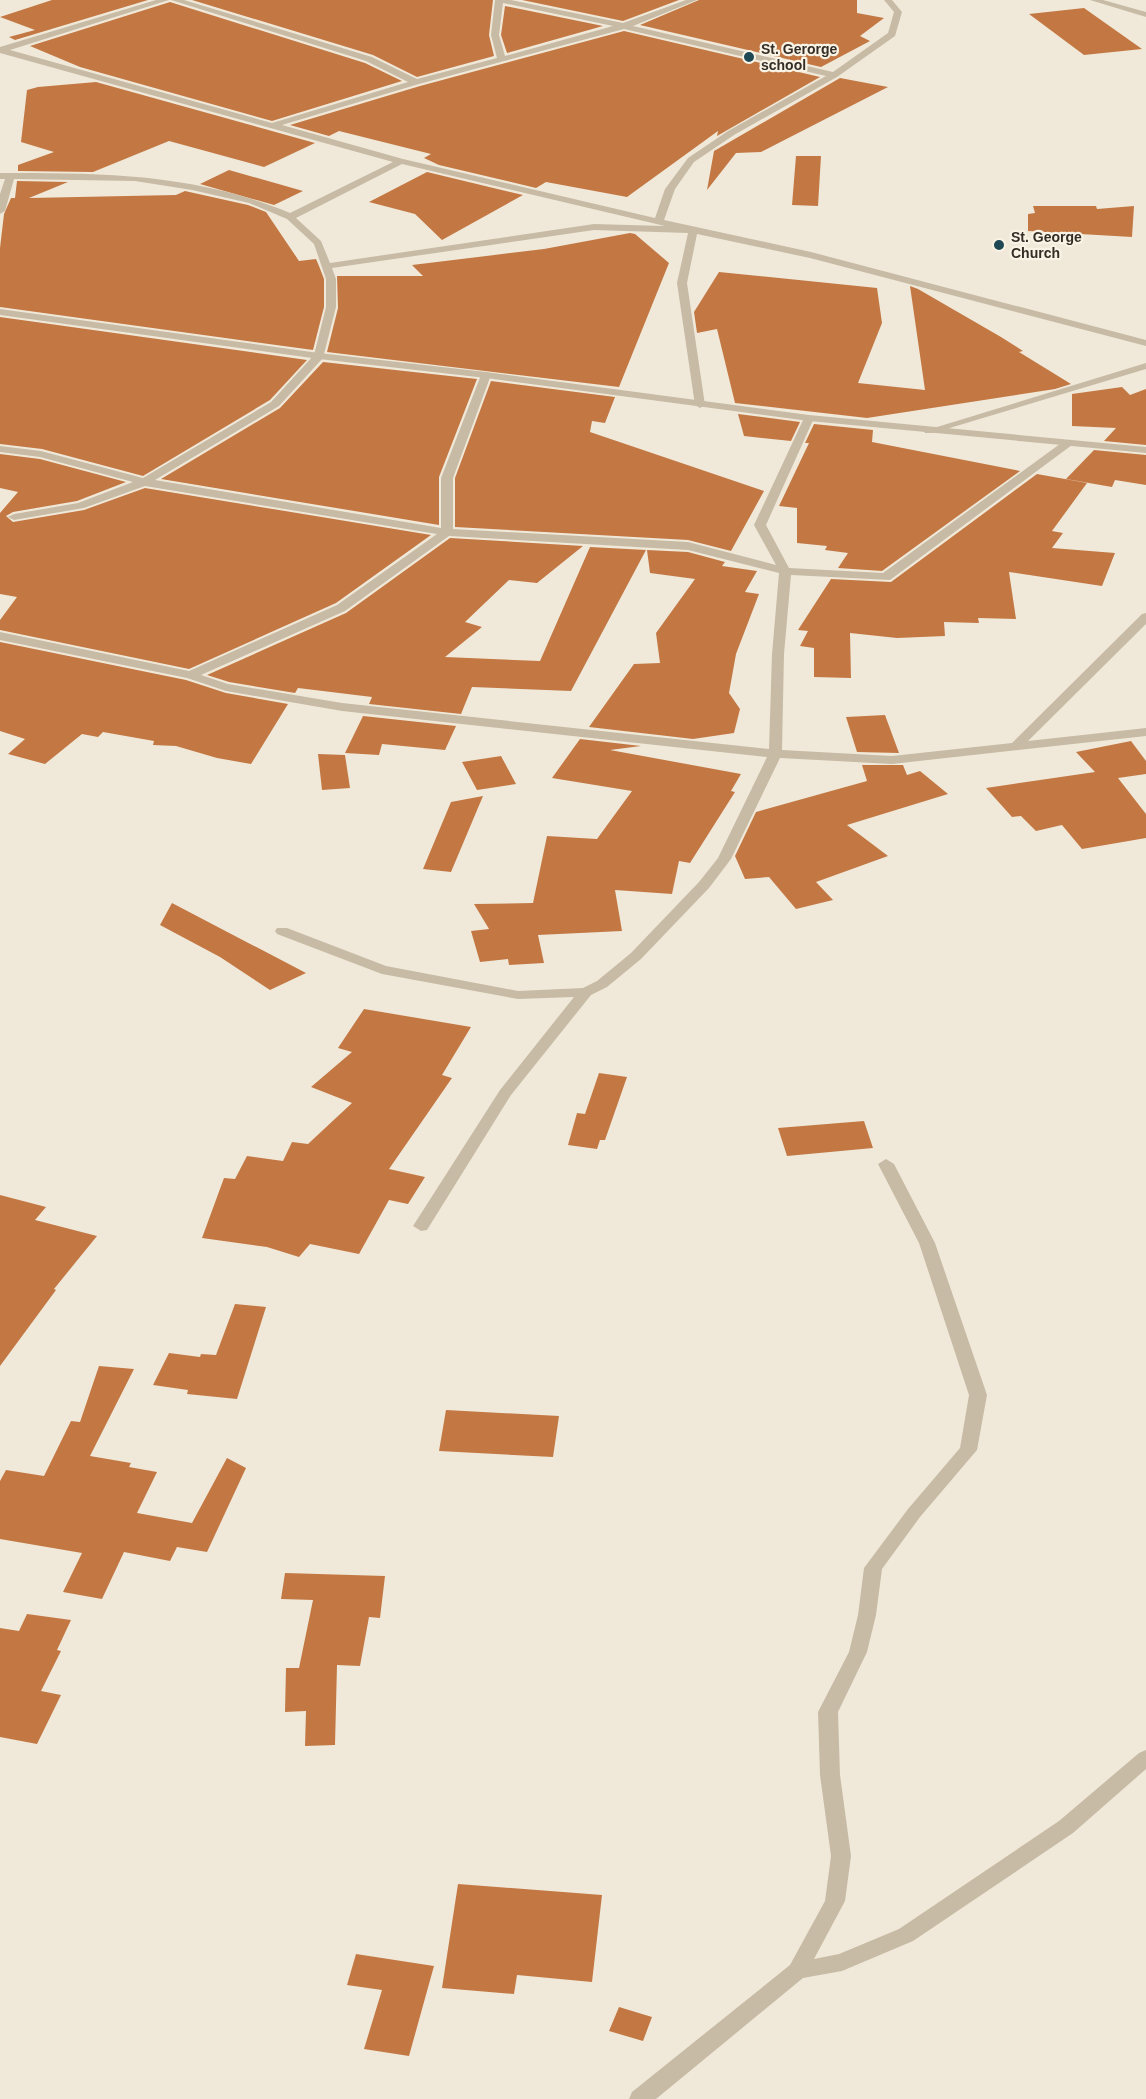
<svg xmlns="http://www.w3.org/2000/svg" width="1146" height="2099" viewBox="0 0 1146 2099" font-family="Arial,sans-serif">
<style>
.building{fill:#c37844}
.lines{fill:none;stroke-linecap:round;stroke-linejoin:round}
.minor{fill:#c8bba5;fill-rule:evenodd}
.tertiary{fill:#c8bba5;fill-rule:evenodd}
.poi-dot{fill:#1d4854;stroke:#f8f3e5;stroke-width:2}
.labels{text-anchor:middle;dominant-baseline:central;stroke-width:4.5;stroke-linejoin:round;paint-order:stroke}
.far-poi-label{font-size:14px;font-weight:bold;fill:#342d26;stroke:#f8f3e5;text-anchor:start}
</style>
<rect width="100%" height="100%" fill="#f0e9d9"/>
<!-- building -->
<path class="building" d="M52,0H148L15,40L9,37L35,30L0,17Z
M192,0H493L489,35L494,56L417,77L373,55Z
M522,0H679L623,21Z
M699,0H857V13L884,18L860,36L870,41L821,67L640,25Z
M170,2L365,63L402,81L272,121L80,67L30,46Z
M505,6L603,26L507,53L501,35Z
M1084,8L1142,49L1084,55L1029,14Z
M624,31L820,77L717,136L718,131L627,197L546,182L536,188L439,165L424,158L431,154L339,131L329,136L290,125L420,86Z
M840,78L888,87L761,152L736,153L707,190L714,151Z
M96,82L315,143L264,167L169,141L93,172L18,171V165L54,152L21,142L27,90L38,87Z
M796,156H821L818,206L792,205Z
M229,170L303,191L274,205L200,184Z
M427,172L523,195L442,240L415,214L369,202Z
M17,181L68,182L29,198L176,195L185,191L248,205L266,212L299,261L316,259L319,266L324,279V307L313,350L0,307V248L4,214L11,198H15Z
M1033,206H1096L1097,209L1134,206L1132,237L1028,231V214L1035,213Z
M630,233L635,234L669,263L619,387L327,352L338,308L337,276H423L412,265L544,249Z
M719,272L877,288L882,323L858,383L925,390L910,286L918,289L1001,337L1023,351L1019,352L1071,384L1055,389L867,418L735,403L717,329L697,333L694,312Z
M0,317L307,360L270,400L143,476L42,449L0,444Z
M323,362L477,379L439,477V525L161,479L280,408Z
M491,381L615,397L605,423L592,421L590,432L764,491L731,551L688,540L455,527V478Z
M1122,387L1130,395L1146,389V445L1104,441L1116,428L1072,426V394Z
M738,414L800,422L791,441L744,436Z
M814,424L873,430L872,442L1020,471L882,571L838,568L848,553L825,550L827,546L797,543V508L779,506L809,443H805Z
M1094,450L1146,455V485L1115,480L1112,487L1066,479Z
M0,454L40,459L126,482L77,501L13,512L6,516L13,522L84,510L145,488L431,535L336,603L189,669L0,630V620L17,597L0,594V513L18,492L0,488Z
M1037,474L1087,483L1052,531L1063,533L1052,548L1115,553L1102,586L1009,572L1016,619L978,618L979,623L944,622L945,636L897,638L850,633L851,678L814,677V648L800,646L808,631L798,630L831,579L891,582Z
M450,538L583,546L537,583L509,580L465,622L482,627L445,657L540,661L590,547L646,550L571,691L472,687L461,714L369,704L372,697L298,688L295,693L229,682L207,675L346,613Z
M647,550L688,552L725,562L722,566L757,571L745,592L759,594L736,654L729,693L740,709L734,733L693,739L589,727L634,664L660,663L656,633L695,579L650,573Z
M0,642L186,680L226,693L288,704L251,764L217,758L176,746L153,745L154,741L103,732L98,737L82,734L45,764L8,754L25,739L0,731Z
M885,715L899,753L857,752L846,717Z
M363,716L456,726L445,750L382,744L379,755L345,753Z
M580,739L641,746L610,750L741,774L731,791L735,792L690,863L679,861L672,894L615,890L622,931L538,935L544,963L509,965L508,959L480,962L471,931L489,929L474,904L533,903L547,836L597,839L632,791L552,778Z
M1131,741L1146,761V774L1118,778L1146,814V838L1082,849L1062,825L1036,831L1021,816L1012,817L986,788L1095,772L1076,752Z
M318,754L345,755L350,788L322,790Z
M501,756L516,784L477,790L462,762Z
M862,765H903L907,775L920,771L948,794L847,825L888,856L816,882L833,900L796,909L769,877L745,879L735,856L756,812L867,781Z
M483,796L451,872L423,869L451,802Z
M172,903L306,973L270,990L220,957L160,925Z
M364,1009L471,1027L442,1075L452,1078L389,1169L425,1177L408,1204L389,1200L359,1254L310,1244L299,1257L267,1247L202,1238L224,1178L235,1179L247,1156L283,1161L292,1142L308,1144L352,1103L311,1087L352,1052L338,1048Z
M599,1073L627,1077L605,1140H600L597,1149L568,1145L577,1113L585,1114Z
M864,1121L873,1148L787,1156L778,1128Z
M0,1195L46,1207L35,1220L97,1236L54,1289L56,1290L0,1366Z
M235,1304L266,1307L237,1399L187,1394L188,1390L153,1385L169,1353L200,1357L201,1354L216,1355Z
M99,1366L134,1369L90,1456L131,1463L129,1467L157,1472L137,1513L192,1523L227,1458L246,1468L207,1552L177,1547L170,1561L124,1552L102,1599L63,1592L82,1553L0,1539V1481L6,1470L44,1476L71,1421L80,1422Z
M446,1410L559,1416L553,1457L439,1451Z
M285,1573L385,1576L380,1618L369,1617L360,1666L337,1665L335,1745L305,1746L306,1711L285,1712L286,1668H299L313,1600L281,1599Z
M27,1614L71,1620L57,1650L61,1651L41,1691L61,1695L37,1744L0,1737V1628L19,1631Z
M458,1884L602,1895L592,1982L517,1975L514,1994L442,1988Z
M356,1954L434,1966L409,2056L364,2049L382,1990L347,1985Z
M619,2007L652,2017L643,2041L609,2031Z"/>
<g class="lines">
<!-- minor -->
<path class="minor" d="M156,0H169L10,50L272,123L408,82L366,61L171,0H184L372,57L417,79L497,58L491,35L495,0H511L623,23L686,0H697L633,26L833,72L888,33L894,12L884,0H892L902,12L895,36L837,77L734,135L694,162L675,189L664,220L811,252L1146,340V346L810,258L697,234L687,283L705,405L700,408L695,405L677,283L688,233L594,230L332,268L336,279V307L323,358L279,406L155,480L441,528V478L481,375L486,372L491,375L453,478V529L688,542L776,565L754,525L804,418L809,415L814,418L766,525L789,568L883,573L1064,441H1072V445L890,580L791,575L784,654L782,750L892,756L1012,743L1142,614L1146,613V624L1028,741L1146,728V736L892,764L780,758L731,859L709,888L641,959L607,987L591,995L511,1095L427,1230L421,1231L413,1226L500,1090L574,997L518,999L382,974L277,934L275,931L277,928H287L386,966L518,991L583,988L597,981L631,953L699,882L718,858L767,757L342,711L226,691L187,678L0,640V632L189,671L337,605L437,534L145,486L84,508L14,520L8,517L14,514L78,503L133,482L40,457L0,452V446L41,451L143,478L271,402L314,355L326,307V279L314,244L287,219L249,203L192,190L135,181L14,179L5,211L0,214V194L5,179H0V173C102,173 194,173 290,213L393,162L0,53V47ZM503,3L613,26L505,56L499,35ZM624,29L826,76L728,131L688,158L665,189L655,218L403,159L282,125L419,84ZM402,164L665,226L594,224L330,263L321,241L296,218ZM449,536L688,550L779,573L772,654L769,749L342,703L228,684L201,675L345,611Z
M1090,0H1103L1146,12V17Z
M1146,363V369L933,433H925L924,431Z
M886,1159L894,1164L935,1243L987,1395L977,1450L920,1517L882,1569L876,1615L867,1652L838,1712L840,1775L851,1856L845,1901L814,1959L839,1954L899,1929L1059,1821L1139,1753L1146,1750V1769L1073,1833L913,1941L842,1971L803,1978L656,2099H629L632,2092L790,1965L825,1901L831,1856L820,1775L818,1712L849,1652L858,1615L864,1568L908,1509L960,1448L969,1395L919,1243L878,1164Z"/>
<!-- tertiary -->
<path class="tertiary" d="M0,309L319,353L486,372L809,415L1146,447V453L809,421L486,378L319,359L0,315Z"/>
</g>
<!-- markers -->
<g class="poi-dot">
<circle cx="749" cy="57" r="6"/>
<circle cx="999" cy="245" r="6"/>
</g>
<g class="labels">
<!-- far-poi labels -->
<g class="far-poi-label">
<text x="761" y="49">St. Gerorge<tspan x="761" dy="16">school</tspan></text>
<text x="1011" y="237">St. George<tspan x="1011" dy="16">Church</tspan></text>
</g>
</g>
</svg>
